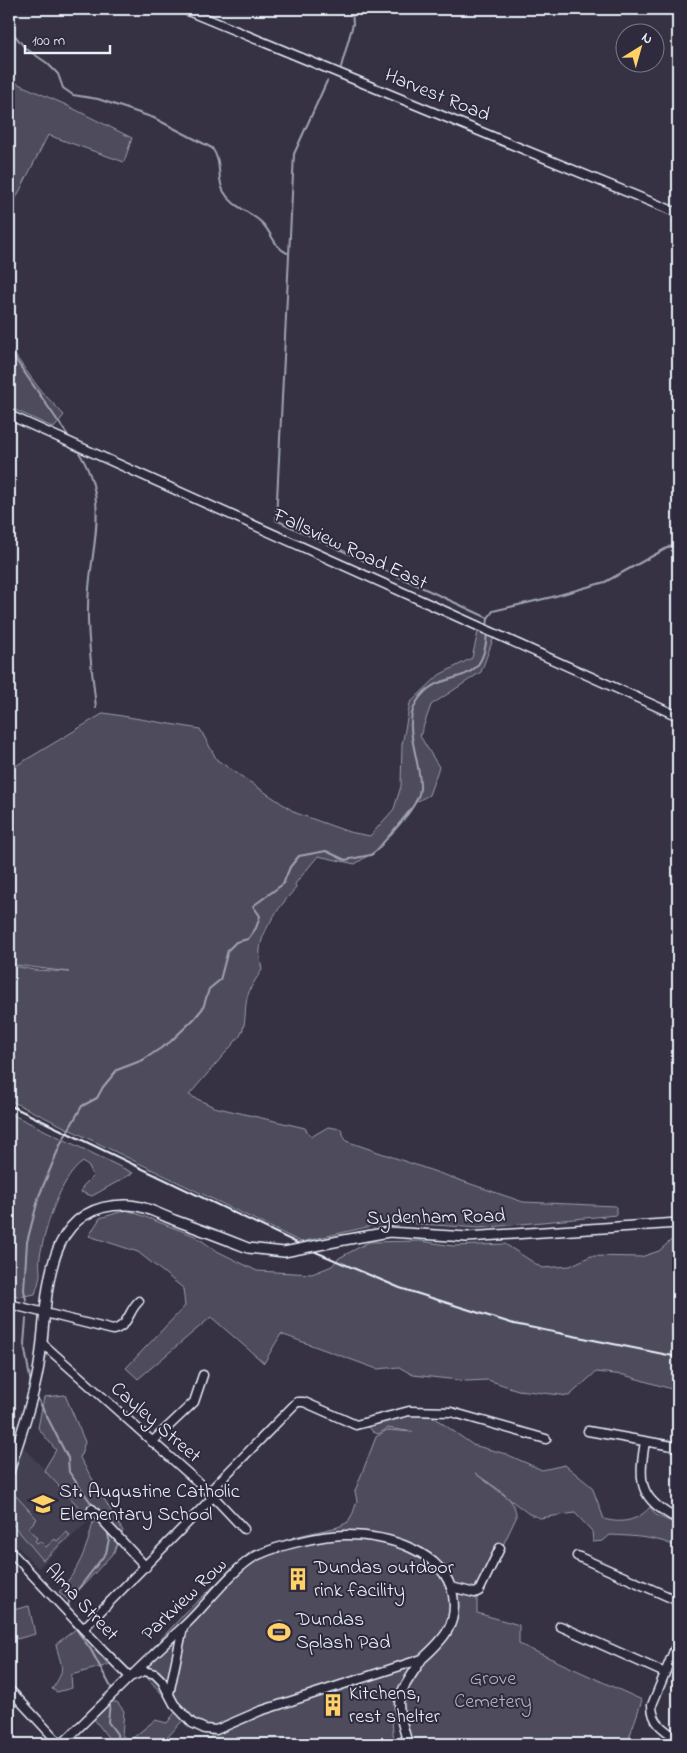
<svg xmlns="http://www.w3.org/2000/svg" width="687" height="1753" viewBox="0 0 687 1753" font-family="'Indie Flower',sans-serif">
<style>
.built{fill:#433f51}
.green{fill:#4d4b5c;stroke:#9a9eaa}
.water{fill:#70717f;stroke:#a0a4af}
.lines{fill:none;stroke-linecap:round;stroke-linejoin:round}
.stream{stroke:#a0a4af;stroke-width:2}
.minor-casing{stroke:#e8f1f8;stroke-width:11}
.major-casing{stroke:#e8f1f8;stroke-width:12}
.minor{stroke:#2f2a3d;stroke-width:8}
.major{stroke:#2f2a3d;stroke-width:9}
.rail{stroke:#e8f1f8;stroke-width:2}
.major-bridge-casing{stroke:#e8f1f8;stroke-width:12;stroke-linecap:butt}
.major-bridge{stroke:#2f2a3d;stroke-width:9}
.labels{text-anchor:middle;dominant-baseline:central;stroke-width:4;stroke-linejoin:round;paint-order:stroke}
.street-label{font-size:20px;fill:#e8f1f8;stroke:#2f2a3d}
.poi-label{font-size:20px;fill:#e8f1f8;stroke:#2f2a3d;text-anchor:start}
.park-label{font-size:20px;fill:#b2b7c1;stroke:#2f2a3d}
</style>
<rect width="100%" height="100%" fill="#363244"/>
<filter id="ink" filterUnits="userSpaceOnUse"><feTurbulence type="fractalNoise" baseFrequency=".02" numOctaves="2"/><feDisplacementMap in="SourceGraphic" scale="10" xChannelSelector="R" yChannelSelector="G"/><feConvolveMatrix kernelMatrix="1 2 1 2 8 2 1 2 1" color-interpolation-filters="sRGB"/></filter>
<g filter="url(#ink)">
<!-- built -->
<path class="built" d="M24,1448L91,1519L38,1568L9,1538V1489Z"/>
<!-- green -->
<path class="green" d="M9,80L64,104L132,138L124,162L48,135L12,206L9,204Z
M9,347L41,391L64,415L54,428L9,407Z
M478,632L495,634L481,672L431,705L420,736L439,767L429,795L416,802L377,850L355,864L318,856L295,884L296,888C283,902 261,930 260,950C259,956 261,963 262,970C256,979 250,987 247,998C244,1011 247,1024 240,1036L189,1095L214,1107L305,1128L311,1137L328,1127L341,1129L346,1141L523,1202L616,1206V1215L479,1228L389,1222L301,1242L9,1100V965L34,970L69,972L9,964V770L104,713L200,729L217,760L296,813L349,832L370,836L394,809L401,786L402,745L410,703L439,675L472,658Z
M9,1113L133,1173L92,1196L81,1192L83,1186L93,1176L90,1168L83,1162C60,1177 45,1229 40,1256C39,1262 40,1269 40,1275C39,1282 37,1288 35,1294L19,1297L9,1292V1260L15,1245L9,1246Z
M127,1210L195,1236L215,1250L257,1271L312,1274L332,1266L339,1258L369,1242L421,1241L453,1246L505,1244L542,1268L570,1266L591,1256L641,1257L659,1251L678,1234V1391L624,1375L596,1372L569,1396L518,1390L488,1380L467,1381L413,1375L399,1367L377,1369L281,1334L264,1363L211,1317L138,1379L126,1368L185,1306L183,1288L138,1252L89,1236L100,1218Z
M65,1395L85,1442L80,1458L123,1531L114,1552L69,1601L59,1592C78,1571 87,1549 93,1522L44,1470L56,1450L38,1428L44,1397Z
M429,1414L473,1445L506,1454L542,1470L565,1465L592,1487L604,1519C621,1524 638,1521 650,1507L656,1515L678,1525V1548C661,1537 631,1536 610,1535L603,1541L593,1542L592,1531L575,1513L540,1518L529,1514L475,1473C490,1485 518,1497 516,1518L481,1591L473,1595L477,1596V1613L519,1625V1644L642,1700L627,1744H412L403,1706L392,1720L394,1744H201L214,1734L238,1723L215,1730H198L181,1714L184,1719L165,1740L168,1744H113L94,1719L112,1702H117L124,1711L122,1735L129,1741L155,1720L167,1723L177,1710L136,1666L185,1613L250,1552L298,1536L338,1527L348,1522L353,1513L357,1501L355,1491L376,1437L387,1430L413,1432L388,1428L378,1434L373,1432L369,1427L391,1417Z
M16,1496L37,1519L28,1528L37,1538L35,1541L37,1543L40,1541L46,1547L55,1539L57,1541L67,1532L70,1536L43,1560L9,1520V1503Z
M29,1606L35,1634L17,1639L9,1626V1611Z
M80,1626L108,1665L71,1675L72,1688L57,1692L52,1689C67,1668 61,1668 56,1644Z"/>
<!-- water -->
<path class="water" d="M269 1631a10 10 0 1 1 20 0a10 10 0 1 1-20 0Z"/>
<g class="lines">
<!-- stream -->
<path class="stream" d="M9,28L25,48L47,63L58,74L63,88L73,95L98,99L154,118L212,148C223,163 216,178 224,192C232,207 252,212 263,224C272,234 275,248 287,253
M341,67L353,24L352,9
M327,81L294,154L276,520L488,618
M9,350L71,440
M76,448C114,503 88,550 88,608C87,641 93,675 96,708
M487,627L488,618L493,611L552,597L605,582L678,542
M26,1300L24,1290L27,1242L39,1196L61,1143L82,1106L97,1098L103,1087L117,1070L143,1060L170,1042L194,1019L203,1008L209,989L220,980L228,950L236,942L248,939L256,928L260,916L253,906L283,884L290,867L299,856L326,851L345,860L371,855L377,850C388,836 419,807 420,789C422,761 400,725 418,700C442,664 484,695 487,632
M26,1319L24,1344L31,1384
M37,1397L68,1458L69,1472L94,1507
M68,1607L69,1601L106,1553L109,1539L107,1529
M69,1619L91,1650L112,1689
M110,1702L108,1722L117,1734L118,1744"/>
<defs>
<path id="minor" d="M183,9L678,213
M9,415L678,716
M9,1304L113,1330C129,1326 128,1311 139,1301
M43,1344L209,1492L244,1529
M588,1431L678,1447
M152,1442L194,1402L203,1375
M645,1442C638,1482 639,1500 678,1519
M209,1492L297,1402H304L356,1425L409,1411L451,1412L546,1439
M92,1509L146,1567
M9,1550L104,1651L130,1677
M577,1556L678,1601
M451,1587L475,1593L479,1591L500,1548
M560,1626L665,1673
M83,1629L213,1497
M678,1641L652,1705C652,1723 664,1730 678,1739
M9,1689L60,1744
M169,1694L183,1627
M62,1744C103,1704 142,1664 184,1626C205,1607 234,1566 258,1555C280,1545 322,1535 346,1535C386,1535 444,1550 453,1595C458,1625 443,1640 422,1659L260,1711L216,1730L205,1729L192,1723L174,1704L162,1681L155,1674L144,1671L130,1677
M408,1744C394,1695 395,1701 422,1659"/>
<path id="major" d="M344,1240L389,1232L467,1237L678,1223
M9,1472C19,1439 32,1405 38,1371C50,1309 36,1203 127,1205C143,1205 159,1214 174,1220C199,1229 223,1238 248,1248"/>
</defs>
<!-- minor casing -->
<use href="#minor" class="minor-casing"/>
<!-- major casing -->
<use href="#major" class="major-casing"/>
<!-- minor -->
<use href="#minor" class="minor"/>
<!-- major -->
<use href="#major" class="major"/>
<!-- rail -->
<path class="rail" d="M9,1105L318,1253L400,1288L514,1324L678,1357"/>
<defs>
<path id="major-bridge" d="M248,1248L284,1252L344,1240"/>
</defs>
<!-- major-bridge casing -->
<use href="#major-bridge" class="major-bridge-casing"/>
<!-- major-bridge -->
<use href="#major-bridge" class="major-bridge"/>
</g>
</g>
<!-- icons -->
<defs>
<symbol id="school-bare" viewBox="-9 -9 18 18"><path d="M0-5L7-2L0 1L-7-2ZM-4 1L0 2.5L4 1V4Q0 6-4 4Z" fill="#ffd166" stroke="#2f2a3d" stroke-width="2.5" paint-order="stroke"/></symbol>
<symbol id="building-bare" viewBox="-9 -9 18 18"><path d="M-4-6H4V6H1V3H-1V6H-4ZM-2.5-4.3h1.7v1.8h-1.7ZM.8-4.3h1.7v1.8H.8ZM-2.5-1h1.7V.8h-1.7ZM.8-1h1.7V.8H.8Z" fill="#ffd166" stroke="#2f2a3d" stroke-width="2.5" paint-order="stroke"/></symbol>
<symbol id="stadium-bare" viewBox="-9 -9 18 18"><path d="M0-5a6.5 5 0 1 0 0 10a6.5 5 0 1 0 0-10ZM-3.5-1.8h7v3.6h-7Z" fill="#ffd166" stroke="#2f2a3d" stroke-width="2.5" paint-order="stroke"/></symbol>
</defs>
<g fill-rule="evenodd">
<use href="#school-bare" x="27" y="1488" width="32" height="32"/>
<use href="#building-bare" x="282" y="1563" width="32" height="32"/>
<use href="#stadium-bare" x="263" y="1616" width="32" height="32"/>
<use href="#building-bare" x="317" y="1689" width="32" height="32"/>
</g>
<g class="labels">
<!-- street labels -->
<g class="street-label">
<text transform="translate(437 96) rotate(22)">Harvest Road</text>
<text transform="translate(350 550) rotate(25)">Fallsview Road East</text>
<text transform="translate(436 1218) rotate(-1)">Sydenham Road</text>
<text transform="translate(155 1423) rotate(41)">Cayley Street</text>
<text transform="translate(185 1600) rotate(-44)">Parkview Row</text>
<text transform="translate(81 1603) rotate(47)">Alma Street</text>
</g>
<!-- poi labels -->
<g class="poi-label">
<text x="59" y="1492">St. Augustine Catholic<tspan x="59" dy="23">Elementary School</tspan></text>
<text x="314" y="1568">Dundas outdoor<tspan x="314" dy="23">rink facility</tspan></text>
<text x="296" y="1620">Dundas<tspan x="296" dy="23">Splash Pad</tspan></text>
<text x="349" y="1694">Kitchens,<tspan x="349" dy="23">rest shelter</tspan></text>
</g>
<!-- park labels -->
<g class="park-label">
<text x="493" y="1679">Grove<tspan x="493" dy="23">Cemetery</tspan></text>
</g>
</g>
<!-- margin -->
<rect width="687" height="1753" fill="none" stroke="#2f2a3d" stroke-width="30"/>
<rect x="15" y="15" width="657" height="1723" fill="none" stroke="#e8f1f8" stroke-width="2" filter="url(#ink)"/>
<!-- north arrow -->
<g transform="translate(640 48) rotate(37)"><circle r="24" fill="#2f2a3d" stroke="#797a88"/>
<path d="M0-4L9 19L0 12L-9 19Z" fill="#ffd166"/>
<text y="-8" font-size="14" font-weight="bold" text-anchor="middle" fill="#e8f1f8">N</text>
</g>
<!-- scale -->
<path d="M25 45v8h85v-8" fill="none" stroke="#e8f1f8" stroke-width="2.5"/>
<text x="32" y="45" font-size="15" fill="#e8f1f8" stroke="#2f2a3d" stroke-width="4" paint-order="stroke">100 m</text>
</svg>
